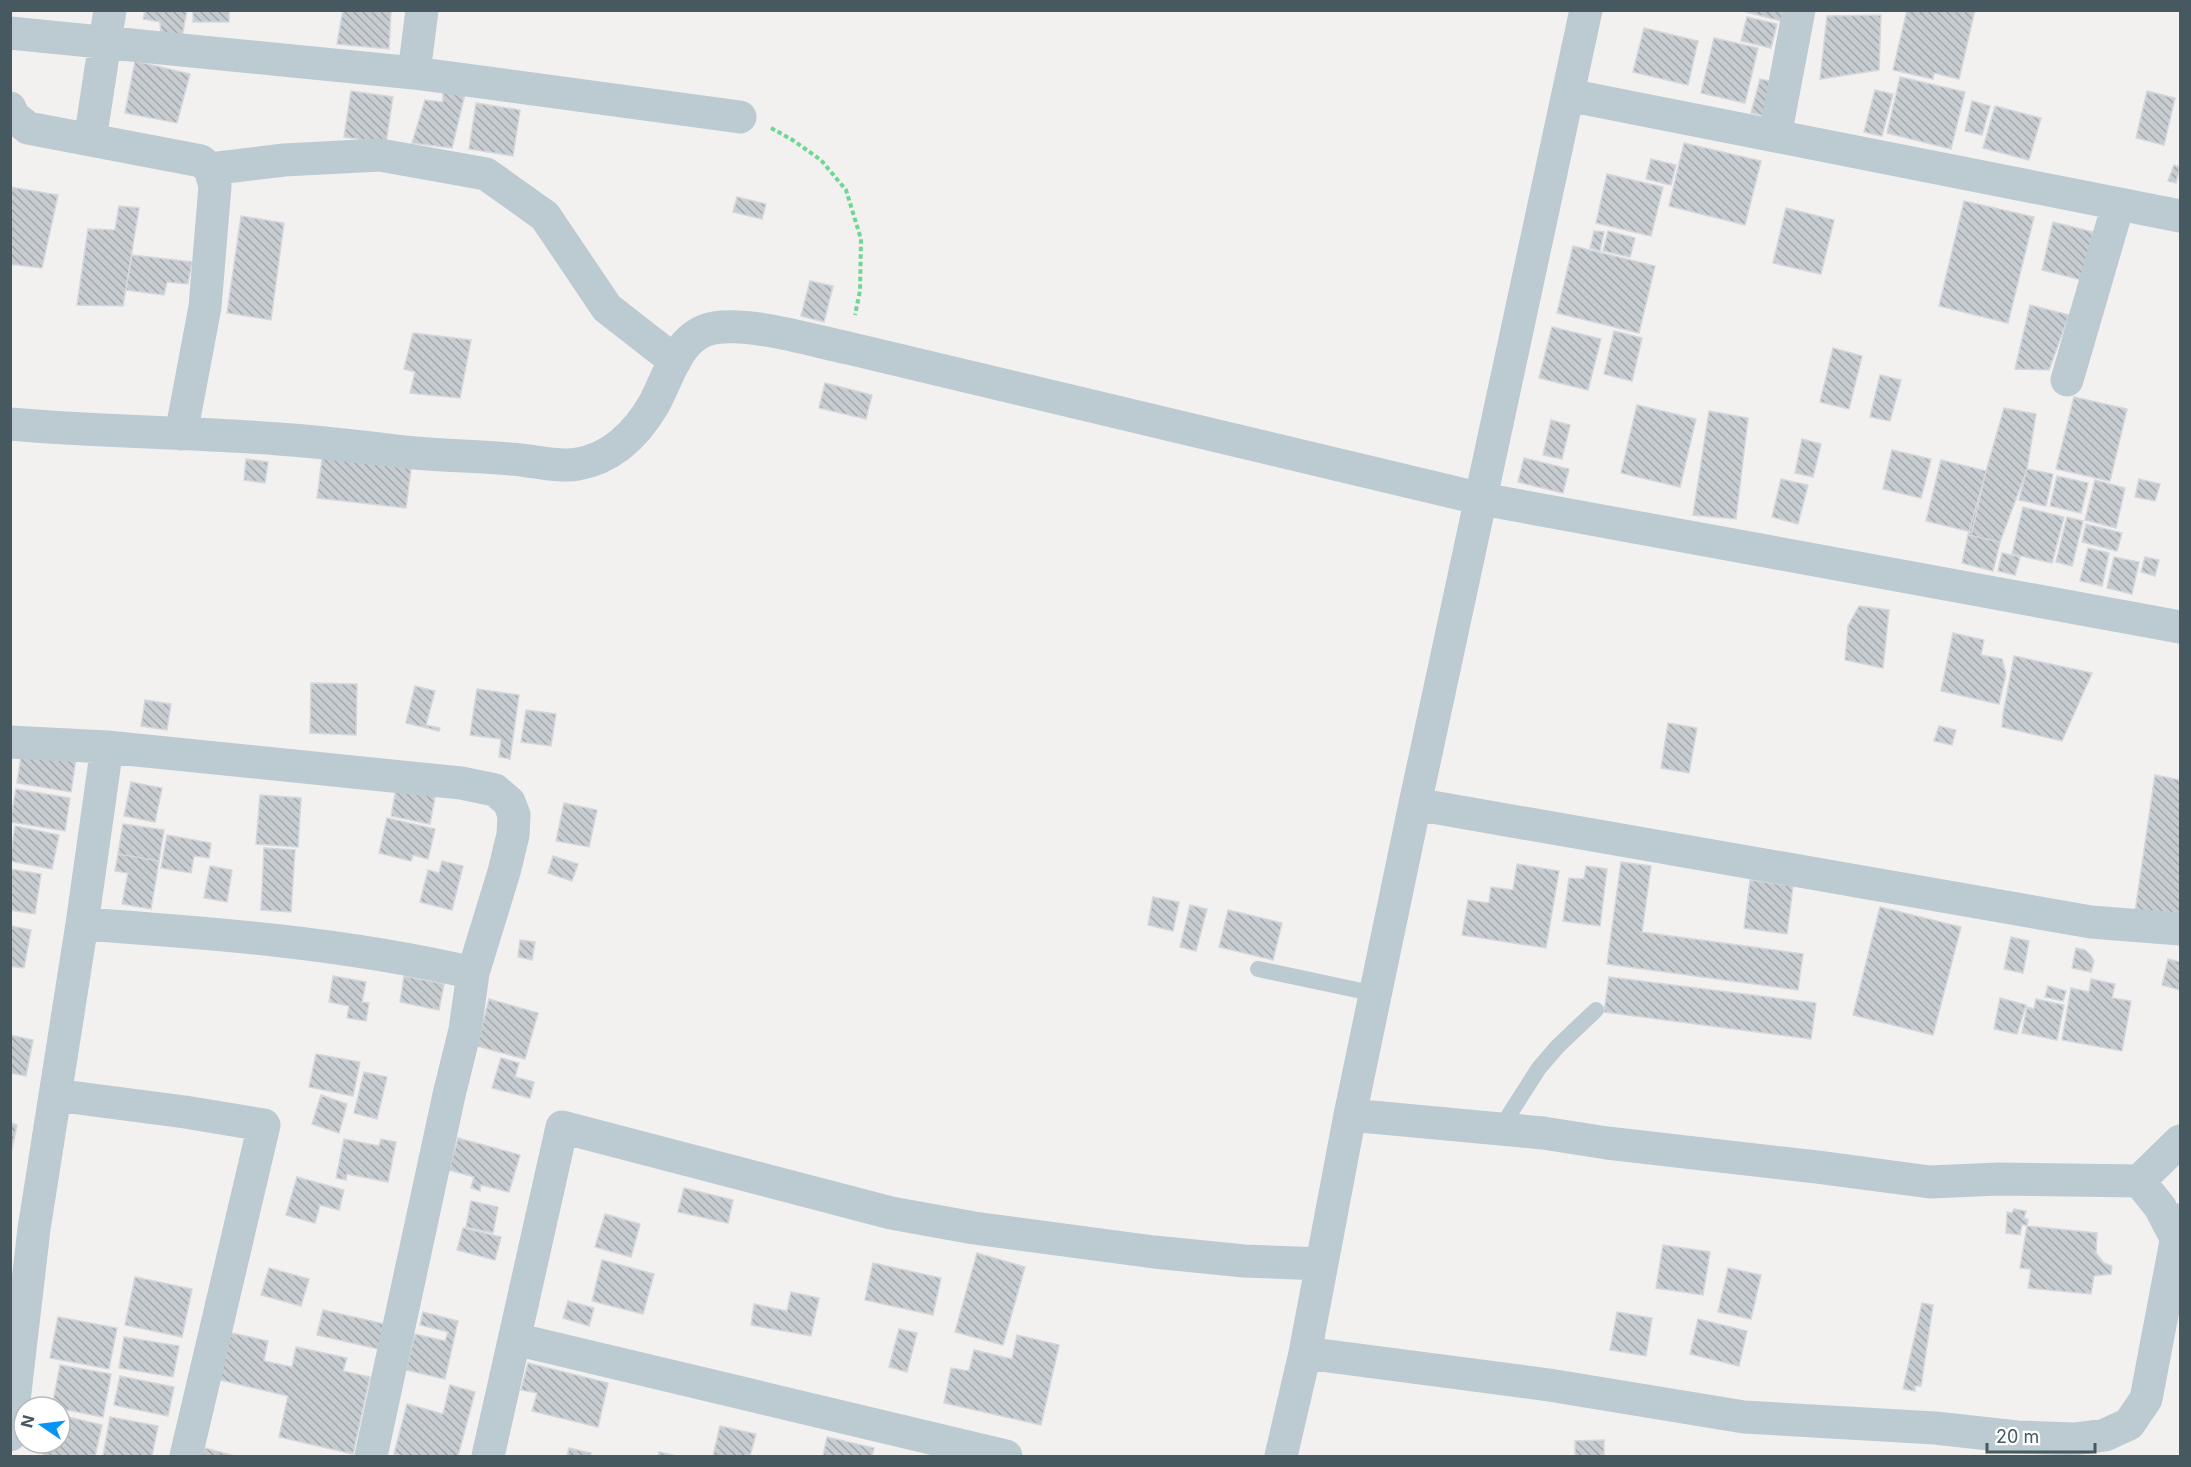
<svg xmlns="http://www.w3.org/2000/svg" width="2191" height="1467" viewBox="0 0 2191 1467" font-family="Inter,sans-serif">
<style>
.building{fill:url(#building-back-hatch);stroke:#d4d7dc;stroke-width:1.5}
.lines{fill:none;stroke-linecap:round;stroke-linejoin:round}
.path{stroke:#6fd693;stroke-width:4;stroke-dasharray:4.5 3;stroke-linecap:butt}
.service{stroke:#bccbd1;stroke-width:16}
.minor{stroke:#bccbd1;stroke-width:33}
</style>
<defs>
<pattern id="building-back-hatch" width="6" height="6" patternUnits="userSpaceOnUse" patternTransform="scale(1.5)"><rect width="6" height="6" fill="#c7ccd0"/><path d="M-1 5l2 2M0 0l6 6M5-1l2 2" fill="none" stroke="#a3a8ac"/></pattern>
</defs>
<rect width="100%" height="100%" fill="#f3f0f0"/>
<!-- building -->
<path class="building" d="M137,10H187L182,37L161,33L160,22L143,19L145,12Z
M193,10H229V22H193Z
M343,10H391L389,49L337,44Z
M1739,10H1783L1781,21Z
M1907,10H1975L1959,79L1934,73L1933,79L1893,70Z
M1881,15L1879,70L1820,79L1827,16Z
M1747,17L1777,24L1771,48L1741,41Z
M1644,28L1698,41L1688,85L1633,72Z
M1714,38L1758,48L1745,103L1701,93Z
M135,61L190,74L177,123L125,113Z
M1900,77L1965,92L1951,149L1887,133Z
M1760,79L1779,83L1770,117L1751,113Z
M1875,90L1893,94L1882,136L1864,132Z
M351,91L393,97L386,143L344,137Z
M2147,91L2175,98L2164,145L2136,138Z
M443,92L465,94L452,148L412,143L425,100L443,102Z
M1972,101L1990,106L1982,135L1965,131Z
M476,103L520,110L513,156L469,149Z
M1995,106L2041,118L2029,160L1983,148Z
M1684,143L1761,161L1745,225L1669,206Z
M1651,159L1676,165L1671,185L1646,179Z
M2174,165L2180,167L2176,183L2168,181Z
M1607,174L1663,187L1651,236L1596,223Z
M10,187L58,195L42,268L10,264Z
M737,197L766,204L762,219L733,212Z
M1964,201L2034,217L2008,323L1939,306Z
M119,206L139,208L123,306L77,305L88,229L115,230Z
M1786,208L1834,220L1821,274L1773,263Z
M241,216L284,223L271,320L227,313Z
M2053,222L2093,232L2082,280L2042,270Z
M1594,231L1604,232L1600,251L1590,248Z
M1608,231L1635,238L1630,257L1603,251Z
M1573,246L1655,266L1639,333L1557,313Z
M132,255L192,262L188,284L167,282L164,295L126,290Z
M810,281L833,286L824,322L801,316Z
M2030,305L2069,315L2049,370L2015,369Z
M1552,327L1601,339L1588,390L1539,378Z
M1614,331L1642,338L1632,381L1604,374Z
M413,333L471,340L460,398L410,393L415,372L404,369Z
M1833,348L1862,356L1849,409L1820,402Z
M1880,375L1901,380L1890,421L1870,417Z
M825,383L872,395L866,419L819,408Z
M2074,397L2127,409L2110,481L2056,469Z
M1637,405L1696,419L1680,487L1621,473Z
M2004,408L2036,414L2027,469L2000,542L1968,535Z
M1709,411L1748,418L1736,519L1693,515Z
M1551,420L1570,425L1562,459L1543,455Z
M1802,439L1821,444L1813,477L1795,473Z
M1892,450L1931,459L1921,498L1883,489Z
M323,451L412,461L406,508L317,498Z
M1524,458L1569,469L1563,493L1518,482Z
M246,459L268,462L265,483L244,480Z
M1941,460L1986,471L1972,532L1926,521Z
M2027,469L2053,474L2046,506L2019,500Z
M2057,476L2088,483L2081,513L2050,506Z
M1781,479L1808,485L1798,524L1772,517Z
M2139,479L2160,484L2155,501L2135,497Z
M2095,480L2125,488L2116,528L2085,520Z
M2023,507L2064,517L2052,563L2012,554Z
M2067,517L2083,521L2072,566L2056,562Z
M2086,524L2122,533L2117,551L2082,542Z
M1968,535L2000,542L1993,571L1962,563Z
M2088,548L2109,553L2102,586L2080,581Z
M2002,553L2020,557L2015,575L1998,571Z
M2114,557L2139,562L2132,594L2107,588Z
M2145,557L2159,560L2155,576L2141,572Z
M1859,606L1889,610L1883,668L1845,660L1848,626Z
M1953,633L1984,640L1981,655L2002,659L2006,674L1999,704L1941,691Z
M2014,656L2092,673L2062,741L2002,727L2003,714Z
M311,683L357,684L356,735L310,733Z
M415,686L435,691L426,725L440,728L439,731L406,723Z
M477,689L519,695L510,759L499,757L501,739L470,735Z
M145,700L171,704L167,730L141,726Z
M526,710L556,714L551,746L521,742Z
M1668,723L1697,728L1689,773L1661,768Z
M1939,726L1956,730L1952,745L1934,741Z
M22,750L76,759L71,792L17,783Z
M2155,775L2180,780V917L2135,912Z
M398,778L437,786L430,824L391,816Z
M131,782L162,788L155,822L124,816Z
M16,789L70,798L65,831L10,822Z
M260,795L301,798L298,847L256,844Z
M564,803L597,810L589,847L556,841Z
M387,818L435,829L428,859L413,855L411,861L379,853Z
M123,824L164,830L159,861L118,854Z
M15,826L59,835L52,869L10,861Z
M167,835L211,843L209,858L194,856L191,873L161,868Z
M264,848L295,850L291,912L261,910Z
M118,854L159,861L151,909L122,904L128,873L115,871Z
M553,856L578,864L572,881L548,873Z
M442,861L463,866L452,910L420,902L428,870L439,873Z
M1621,862L1651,866L1642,932L1803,954L1798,990L1607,964Z
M1517,864L1559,871L1546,948L1462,935L1468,900L1489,903L1491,887L1513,890Z
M210,866L232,870L227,902L204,898Z
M1586,866L1607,869L1600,926L1563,921L1569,878L1584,879Z
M10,869L41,874L35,914L10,910Z
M1750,880L1793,886L1787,934L1744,928Z
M1153,897L1179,902L1173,931L1148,925Z
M1190,905L1207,909L1196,951L1180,947Z
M1880,907L1961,927L1933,1035L1853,1015Z
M1228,910L1282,923L1273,960L1219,947Z
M11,926L31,930L24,968L10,966Z
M2011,937L2029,941L2023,973L2004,969Z
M520,940L535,942L532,960L518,957Z
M2076,948L2085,950L2091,956L2094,961L2091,972L2072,968Z
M2168,959L2180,962V990L2162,985Z
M333,976L366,982L362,1002L369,1003L366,1021L347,1018L349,1006L329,1002Z
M404,976L444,984L439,1010L400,1002Z
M1609,977L1816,1003L1811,1039L1604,1012Z
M2091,979L2115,984L2112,998L2131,1001L2122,1051L2062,1040L2071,988L2089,992Z
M2048,986L2066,991L2063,1001L2045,997Z
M2000,998L2026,1005L2017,1034L1994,1029Z
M489,999L538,1013L525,1059L477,1046Z
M2036,999L2064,1005L2057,1040L2022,1033L2027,1007L2034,1009Z
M10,1035L33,1040L26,1076L10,1073Z
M316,1054L360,1062L353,1096L309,1087Z
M501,1058L519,1063L515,1077L534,1082L530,1098L492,1088Z
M364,1072L387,1077L377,1119L354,1113Z
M321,1095L347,1104L339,1133L312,1124Z
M10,1123L17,1125L10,1158Z
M458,1138L520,1155L509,1192L481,1185L480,1191L471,1188L474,1177L449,1170Z
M344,1139L379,1146L381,1139L396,1142L388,1182L347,1174L346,1180L336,1178Z
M297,1177L344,1190L339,1210L320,1205L315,1223L286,1215Z
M684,1188L733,1200L728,1223L678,1212Z
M471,1201L498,1207L493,1233L466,1227Z
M2014,1209L2026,1211L2024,1219H2028L2027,1226L2022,1224L2020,1235L2006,1233L2007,1212L2012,1213Z
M605,1214L640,1224L631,1257L595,1247Z
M2027,1226L2097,1233L2096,1253L2104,1263L2112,1266L2111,1274L2094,1276L2091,1294L2028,1288L2031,1269L2020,1268Z
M463,1228L501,1237L495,1260L457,1250Z
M1663,1245L1710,1252L1703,1295L1656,1288Z
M977,1253L1025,1267L1003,1345L955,1332Z
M602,1260L654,1274L643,1314L592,1301Z
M873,1263L941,1278L933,1315L865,1300Z
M269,1268L309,1279L301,1306L261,1295Z
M1728,1268L1761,1275L1751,1319L1718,1312Z
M135,1277L192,1289L182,1337L125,1325Z
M791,1292L819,1298L811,1336L751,1325L754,1304L787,1311Z
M568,1301L594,1308L589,1326L563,1318Z
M1922,1303L1933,1305L1921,1386H1915V1391L1903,1389Z
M323,1310L389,1325L383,1350L317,1335Z
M423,1312L458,1321L445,1379L406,1370L415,1334L445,1341L448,1332L420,1325Z
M1617,1312L1652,1318L1646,1356L1610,1350Z
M58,1317L117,1328L109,1369L50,1358Z
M1698,1319L1747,1331L1739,1366L1690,1354Z
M899,1329L917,1333L907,1372L889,1367Z
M218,1330L268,1341L264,1361L292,1367L296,1347L347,1358L343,1371L370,1377L353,1454L279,1437L288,1396L207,1377Z
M1017,1335L1059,1345L1041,1425L944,1403L951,1368L969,1371L974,1350L1012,1359Z
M124,1337L179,1346L173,1377L119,1368Z
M528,1363L608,1383L598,1427L532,1411L537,1393L521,1390Z
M60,1365L111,1374L103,1417L52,1407Z
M120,1376L174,1387L168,1416L114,1405Z
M450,1385L475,1392L458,1456H402L394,1454L407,1404L443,1414Z
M60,1415L102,1425L95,1456H43L46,1443H60Z
M110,1417L158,1426L152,1456H103Z
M720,1426L756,1434L750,1456H713Z
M827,1437L874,1448L872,1456H823Z
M1604,1440V1456H1575V1441Z
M205,1448L235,1456H202Z
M569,1448L591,1453L590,1456H567Z
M659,1452L677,1456H658Z"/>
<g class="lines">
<!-- path -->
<path class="path" d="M771,128L791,139L821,160L846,190L861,239L860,291L855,315"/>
<!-- service -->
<path class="service" d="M1258,969L1376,994
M1500,1129L1539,1068L1558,1046L1596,1010"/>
<!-- minor -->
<path class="minor" d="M10,33L414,73L422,10
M414,73L740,117
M1568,95L2180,216
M10,108L13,116L28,128L201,161L210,169L215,186L205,307L181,434
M1775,136L1799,10
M90,140L110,10
M210,169L284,160L380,155L486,174L545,216L607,308L675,361
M2067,380L2118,205
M10,424C100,432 189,432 279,439C324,442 370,448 415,453C447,456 479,456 510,459C531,460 558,468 578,464C613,458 637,433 654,404C669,377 678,334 714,328C752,322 810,340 848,348L1482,499L2180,627
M10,742L107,747L461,783L495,790L509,802L514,815L513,835L504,872L473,973L465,1030L449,1095L371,1456
M1415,804L2091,922L2180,929
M82,924C213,933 344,943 473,973
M55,1095L185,1112L264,1125L186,1456
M1350,1115L1543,1133L1607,1143L1817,1167L1930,1182L1999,1179L2139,1181L2180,1141
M2139,1181L2160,1207L2178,1242
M515,1339L1006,1456
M1305,1353L1549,1385L1744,1417L1935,1428L2017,1437L2074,1439L2105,1435L2129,1424L2146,1399L2180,1220
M10,1435L34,1229L82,924L107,747
M488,1456L562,1127L891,1213L974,1228L1154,1252L1244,1261L1321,1264
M1281,1456L1305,1353L1350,1115L1415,804L1586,10"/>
</g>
<!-- border -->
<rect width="2191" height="1467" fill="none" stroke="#465860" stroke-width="24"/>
<!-- north arrow -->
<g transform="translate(42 1425) rotate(284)"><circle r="28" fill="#ffffff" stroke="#b5bcbf" stroke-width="1.5"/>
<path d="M0-4.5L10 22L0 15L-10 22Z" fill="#0695f7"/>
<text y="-9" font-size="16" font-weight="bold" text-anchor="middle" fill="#465860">N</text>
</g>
<!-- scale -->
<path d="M1987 1443v9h108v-9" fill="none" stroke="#465860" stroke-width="3"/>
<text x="1996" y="1443" font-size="18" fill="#465860" stroke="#ffffff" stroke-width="4.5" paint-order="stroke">20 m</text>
</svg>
